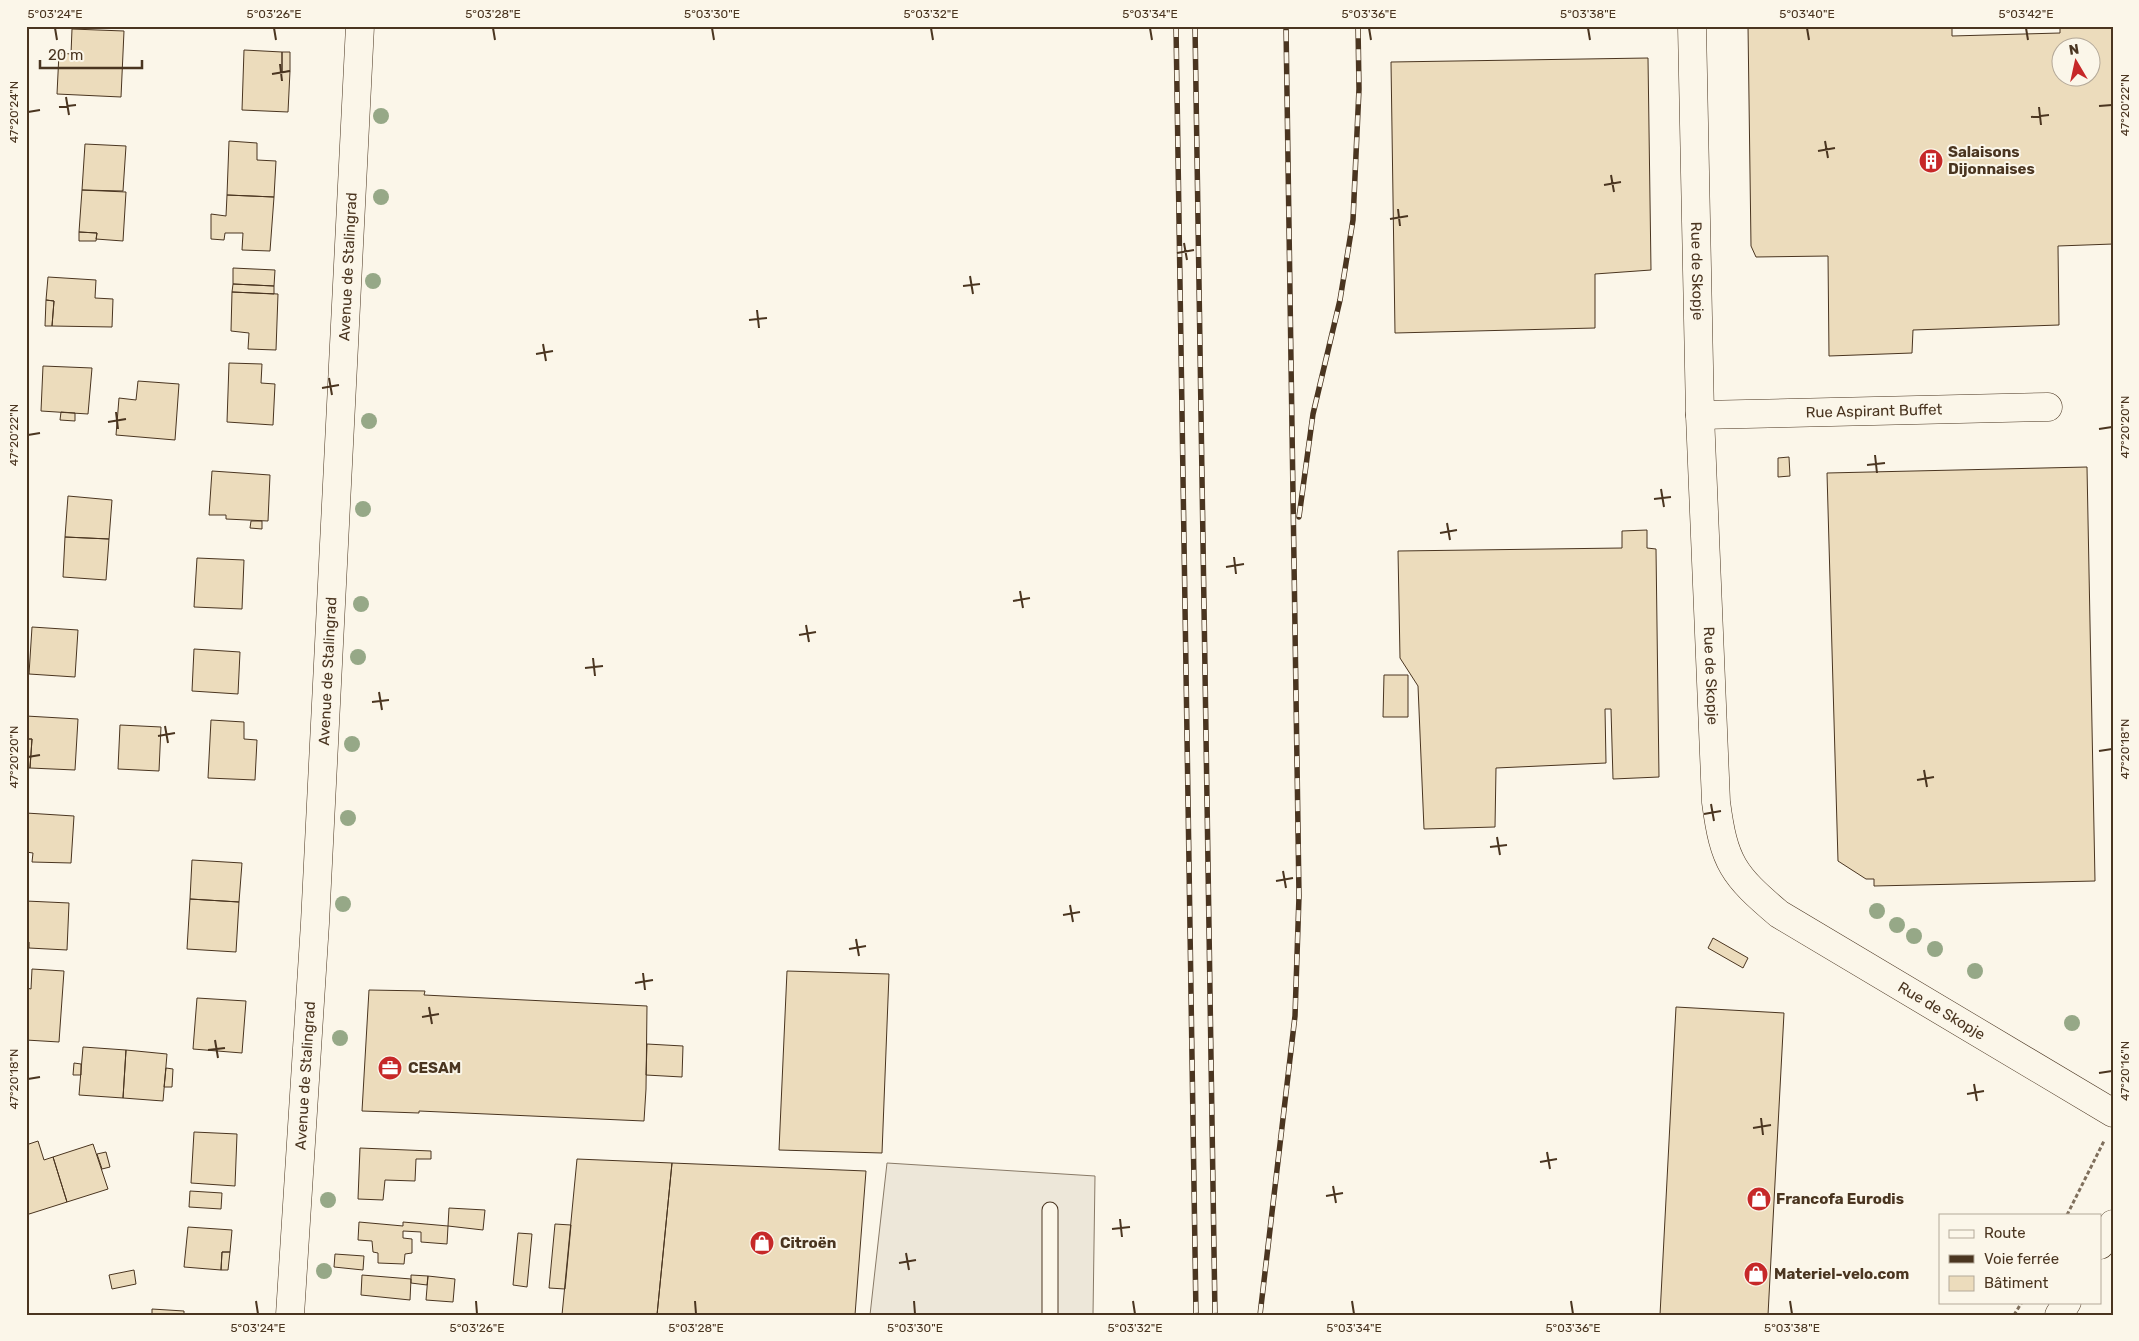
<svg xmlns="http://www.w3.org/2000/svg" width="2139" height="1341" viewBox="0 0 2139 1341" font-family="Rubik,sans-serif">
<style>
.parking{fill:#ede7d9;stroke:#887966}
.building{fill:#ecdcbc;stroke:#4a3520;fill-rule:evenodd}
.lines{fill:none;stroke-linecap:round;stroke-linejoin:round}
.service-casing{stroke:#4a3520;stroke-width:17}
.minor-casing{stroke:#4a3520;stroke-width:29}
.tertiary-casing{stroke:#4a3520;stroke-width:29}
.primary-casing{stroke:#4a3520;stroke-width:29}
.path{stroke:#7f6f5c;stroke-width:3;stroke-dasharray:4 2.5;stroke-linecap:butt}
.service{stroke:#fbf6e9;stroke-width:15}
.minor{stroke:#fbf6e9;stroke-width:28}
.tertiary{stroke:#fbf6e9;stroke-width:28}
.primary{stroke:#fbf6e9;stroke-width:28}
.rail-casing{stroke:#4a3520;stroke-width:5.5}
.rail{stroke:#fbf6e9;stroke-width:4;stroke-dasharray:11;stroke-linecap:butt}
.tree{fill:#96a887}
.ticks{fill:none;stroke:#4a3520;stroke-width:2}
.labels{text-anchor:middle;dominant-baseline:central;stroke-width:4;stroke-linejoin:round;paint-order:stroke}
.poi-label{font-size:15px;font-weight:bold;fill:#4a3520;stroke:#fbf6e9;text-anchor:start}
.street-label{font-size:15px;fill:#4a3520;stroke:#fbf6e9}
.neatline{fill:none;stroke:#4a3520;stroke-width:2}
.ticks-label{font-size:12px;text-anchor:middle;fill:#4a3520}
</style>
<rect width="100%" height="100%" fill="#fbf6e9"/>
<!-- parking -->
<path class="parking" d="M887,1163L1095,1176L1093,1315H870Z"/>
<!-- building -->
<path class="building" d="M1748,26H1952V36L2060,33V26H2113V244L2058,246L2059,325L1913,330L1912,353L1829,356L1828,256L1756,257L1751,246ZM2062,48H2092V78H2062Z
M72,29L124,31L121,97L57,94L59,53L71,54Z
M244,50L282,52V72L290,71L288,112L242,110Z
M282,52H290V71L282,72Z
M1648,58L1651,270L1595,274V328L1395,333L1391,62Z
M229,141L257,143V160L276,161L274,197L227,195Z
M85,144L126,146L123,191L82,190Z
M82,190L126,192L123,241L96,239L97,233L79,232Z
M227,195L274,197L270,251L242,250L243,233H225L224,240L211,239V214L226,216Z
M79,232L97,233L96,241H79Z
M233,268L275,270L274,286L233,284Z
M48,277L96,280L95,298L113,299L112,327L52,326L54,301L46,300Z
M233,284L274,286V294L232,292Z
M232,292L278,294L276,350L248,349L249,333L231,331Z
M46,300L54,301L52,326H45Z
M229,363L262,364L261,383L275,384L273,425L227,422Z
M43,366L92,368L88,414L41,411Z
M138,381L179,384L175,440L116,435L119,398L136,400Z
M61,412L75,413V421L60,420Z
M1789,457L1790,476L1778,477V458Z
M2087,467L2095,881L1874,886V879H1866L1838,861L1827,473Z
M212,471L270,475L268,521L226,519V515H209Z
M68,496L112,500L109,539L65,537Z
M251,521H262V529L250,528Z
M1647,530V548L1656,549L1659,777L1613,779L1611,709H1605L1606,763L1496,768L1495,827L1424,829L1418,686L1400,658L1398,551L1622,548V531Z
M65,537L109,539L106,580L63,577Z
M197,558L244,560L242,609L194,607Z
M32,627L78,630L75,677L29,674Z
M194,649L240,652L238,694L192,691Z
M1384,675H1408V717H1383Z
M26,716L78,719L75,770L30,768L32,739H26Z
M211,720L244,722V739L257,740L255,780L208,778Z
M120,725L161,727L159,771L118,769Z
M26,739H32L30,768H26Z
M26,813L74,816L71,863L32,862L33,853L26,852Z
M192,860L242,863L239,902L190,899Z
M190,899L239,902L236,952L187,949Z
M26,901L69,903L67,950L29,948V942H26Z
M1713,938L1748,958L1743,968L1708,948Z
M32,969L64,971L59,1042L26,1040V988L31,989Z
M787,971L889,974L882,1153L779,1150Z
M369,990L425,991L424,995L647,1006L646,1089L644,1121L419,1111V1113L362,1111Z
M197,998L246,1001L242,1053L193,1049Z
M1676,1007L1784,1013L1768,1315H1660Z
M647,1044L683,1046L682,1077L646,1075Z
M83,1047L126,1050L123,1098L79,1095Z
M126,1050L167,1054L163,1101L123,1098Z
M74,1063L81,1064V1075H73Z
M166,1068L173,1069L172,1087H164Z
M194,1132L237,1134L235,1186L191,1183Z
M38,1141L44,1160L53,1157L67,1202L26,1215V1145Z
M93,1144L108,1189L67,1202L53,1157Z
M360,1148L431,1151V1159H416L415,1181L385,1180L383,1200L358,1199Z
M106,1152L110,1167L102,1169L97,1154Z
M577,1159L672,1163L657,1315H562Z
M672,1163L866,1171L855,1315H657Z
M190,1191L222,1193L221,1209L189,1207Z
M449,1208L485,1210L483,1230L448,1226Z
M359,1222L403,1226V1222L448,1226L447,1244L421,1242V1232L403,1231V1238L412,1239V1253L405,1254L404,1264L378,1263V1253L373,1252L372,1241L358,1240Z
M555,1224L571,1225L565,1289L549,1288Z
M188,1227L232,1230L230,1252H222L221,1270L184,1267Z
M518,1233L532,1234L527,1287L513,1285Z
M222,1252H230L228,1270H221Z
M335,1254L364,1256L363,1270L334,1267Z
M134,1270L136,1284L112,1289L109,1275Z
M362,1275L411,1279L410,1300L361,1295Z
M411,1275L428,1276L427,1285L411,1283Z
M428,1276L455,1279L453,1302L426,1300Z
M152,1309L184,1311V1315H152Z"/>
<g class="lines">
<defs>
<path id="service" d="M1050,1210V1315"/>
<g id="minor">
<path id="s1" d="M1692,26L1700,415L1716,802C1724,863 1733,875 1779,914L2113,1113"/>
<path id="s2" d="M1700,415L2048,407"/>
</g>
<g id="tertiary">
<path id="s3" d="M290,1315L315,923L360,26"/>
</g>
<path id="primary" d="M2100,1245L2113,1224
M2059,1315L2067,1302"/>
</defs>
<!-- service casing -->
<use href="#service" class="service-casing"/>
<!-- minor casing -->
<use href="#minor" class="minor-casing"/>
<!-- tertiary casing -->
<use href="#tertiary" class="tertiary-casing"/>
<!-- primary casing -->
<use href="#primary" class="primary-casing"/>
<!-- path -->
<path class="path" d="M2067,1215L2104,1141
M2014,1315L2022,1302"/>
<!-- service -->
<use href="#service" class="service"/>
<!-- minor -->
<use href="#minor" class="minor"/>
<!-- tertiary -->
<use href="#tertiary" class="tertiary"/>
<!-- primary -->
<use href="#primary" class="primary"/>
<defs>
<path id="rail" d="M1176,26L1196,1315
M1195,26L1215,1315
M1299,517L1313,414L1340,300L1353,220L1359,89L1358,26
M1260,1315L1295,1016L1299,896L1286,26"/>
</defs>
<!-- rail casing -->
<use href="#rail" class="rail-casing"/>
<!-- rail -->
<use href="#rail" class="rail"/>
</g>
<!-- trees -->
<g class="tree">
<circle cx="381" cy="116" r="8"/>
<circle cx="381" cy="197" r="8"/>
<circle cx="373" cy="281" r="8"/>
<circle cx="369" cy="421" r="8"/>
<circle cx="363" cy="509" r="8"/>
<circle cx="361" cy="604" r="8"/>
<circle cx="358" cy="657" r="8"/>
<circle cx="352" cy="744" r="8"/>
<circle cx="348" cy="818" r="8"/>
<circle cx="343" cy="904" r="8"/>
<circle cx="1877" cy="911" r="8"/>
<circle cx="1897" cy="925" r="8"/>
<circle cx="1914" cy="936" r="8"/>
<circle cx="1935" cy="949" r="8"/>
<circle cx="1975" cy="971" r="8"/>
<circle cx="2072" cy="1023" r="8"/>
<circle cx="340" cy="1038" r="8"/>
<circle cx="328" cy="1200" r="8"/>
<circle cx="324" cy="1271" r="8"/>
</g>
<!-- ticks -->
<path class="ticks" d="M55,28L57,40M274,28L276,40M493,28L495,40M712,28L714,40M931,28L933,40M1150,28L1152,40M1369,28L1371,40M1588,28L1590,40M1807,28L1809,40M2026,28L2028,40M280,64L282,81M272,74L290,71M66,97L69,115M2099,106L2112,105M59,107L76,105M2039,107L2041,125M28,112L40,110M2031,117L2049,115M1825,141L1828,158M1818,151L1835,148M1611,175L1614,192M1604,185L1621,182M1398,209L1400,226M1390,219L1408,216M1184,243L1187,260M1177,253L1194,250M970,276L973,294M963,286L980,284M757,310L759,328M749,320L767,318M543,344L546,361M536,354L553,351M329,378L332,395M322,388L339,385M116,412L118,429M108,422L126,419M2099,429L2112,427M28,435L40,433M1875,455L1877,473M1867,465L1885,463M1661,489L1664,507M1654,499L1671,497M1447,523L1450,540M1440,533L1457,530M1234,557L1236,574M1226,567L1244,564M1020,591L1023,608M1013,601L1030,598M806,625L809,642M799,635L816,632M593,658L595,676M585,668L603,666M379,692L382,710M372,702L389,700M165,726L168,743M158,736L175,733M2099,751L2112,749M28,757L40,755M1924,770L1927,787M1917,780L1934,777M1711,804L1714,821M1704,814L1721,811M1497,837L1500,855M1490,847L1507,845M1283,871L1286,888M1276,881L1293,878M1070,905L1073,922M1063,915L1080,912M856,939L859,956M849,949L866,946M643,973L645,990M635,983L653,980M429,1007L432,1024M422,1017L439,1014M215,1040L218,1058M208,1050L225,1048M2099,1073L2112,1071M28,1079L40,1077M1974,1084L1977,1101M1967,1094L1984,1091M1761,1118L1763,1135M1753,1128L1771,1125M1547,1152L1550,1169M1540,1162L1557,1159M1333,1186L1336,1203M1326,1196L1343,1193M1120,1219L1122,1237M1112,1229L1130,1227M906,1253L909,1270M899,1263L916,1260M256,1301L258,1314M476,1301L477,1314M695,1301L696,1314M914,1301L915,1314M1133,1301L1135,1314M1352,1301L1354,1314M1571,1301L1573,1314M1790,1301L1792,1314"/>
<!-- icons -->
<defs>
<symbol id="building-disc" viewBox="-11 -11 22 22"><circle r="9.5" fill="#c62828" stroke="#fbf6e9"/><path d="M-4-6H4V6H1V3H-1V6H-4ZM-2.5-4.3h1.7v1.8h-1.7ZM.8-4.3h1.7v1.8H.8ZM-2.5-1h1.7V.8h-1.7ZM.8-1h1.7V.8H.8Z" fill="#fff"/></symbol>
<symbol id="office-disc" viewBox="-11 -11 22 22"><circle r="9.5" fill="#c62828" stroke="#fbf6e9"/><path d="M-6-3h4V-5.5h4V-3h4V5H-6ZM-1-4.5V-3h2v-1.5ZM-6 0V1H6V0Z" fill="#fff"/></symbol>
<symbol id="shop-disc" viewBox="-11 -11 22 22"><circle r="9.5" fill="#c62828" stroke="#fbf6e9"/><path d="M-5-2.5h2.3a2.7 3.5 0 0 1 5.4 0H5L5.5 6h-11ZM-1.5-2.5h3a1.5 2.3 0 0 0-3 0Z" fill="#fff"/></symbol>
</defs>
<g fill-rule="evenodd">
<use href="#building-disc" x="1917" y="147" width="28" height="28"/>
<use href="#office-disc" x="376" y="1054" width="28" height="28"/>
<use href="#shop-disc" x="1745" y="1185" width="28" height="28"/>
<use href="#shop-disc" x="748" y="1229" width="28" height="28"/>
<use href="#shop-disc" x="1742" y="1260" width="28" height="28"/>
</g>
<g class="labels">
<!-- poi labels -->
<g class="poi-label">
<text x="1948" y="152">Salaisons<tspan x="1948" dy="17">Dijonnaises</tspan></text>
<text x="408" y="1068">CESAM</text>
<text x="1776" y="1199">Francofa Eurodis</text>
<text x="780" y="1243">Citroën</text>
<text x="1774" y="1274">Materiel-velo.com</text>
</g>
<!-- street labels -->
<g class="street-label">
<text stroke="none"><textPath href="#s3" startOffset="1050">Avenue de Stalingrad</textPath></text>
<text stroke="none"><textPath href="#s1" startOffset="245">Rue de Skopje</textPath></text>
<text stroke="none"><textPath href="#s2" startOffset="174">Rue Aspirant Buffet</textPath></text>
<text stroke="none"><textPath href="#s3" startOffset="645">Avenue de Stalingrad</textPath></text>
<text stroke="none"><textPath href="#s1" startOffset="650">Rue de Skopje</textPath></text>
<text stroke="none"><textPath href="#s1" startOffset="1099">Rue de Skopje</textPath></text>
<text stroke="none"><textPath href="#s3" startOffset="240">Avenue de Stalingrad</textPath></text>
</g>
</g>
<!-- border -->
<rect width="2139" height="1341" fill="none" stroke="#fbf6e9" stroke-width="55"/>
<!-- legend -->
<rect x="1939" y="1214" width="162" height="90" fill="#fbf6e9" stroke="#b4a999"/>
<rect x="1949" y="1230" width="25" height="8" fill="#fbf6e9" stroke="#b4a999"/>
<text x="1984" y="1238" font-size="15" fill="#4a3520">Route</text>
<rect x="1949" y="1255" width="25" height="8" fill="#4a3520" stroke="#b4a999"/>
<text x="1984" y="1264" font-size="15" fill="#4a3520">Voie ferrée</text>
<rect x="1949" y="1276" width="25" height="15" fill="#ecdcbc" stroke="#b4a999"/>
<text x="1984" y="1288" font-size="15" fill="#4a3520">Bâtiment</text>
<!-- north arrow -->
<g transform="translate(2076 62) rotate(351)"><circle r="24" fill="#fbf6e9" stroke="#b4a999"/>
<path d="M0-4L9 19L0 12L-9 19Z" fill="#c62828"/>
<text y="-8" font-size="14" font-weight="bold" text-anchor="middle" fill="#4a3520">N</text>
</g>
<!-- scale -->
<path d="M40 60v8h102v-8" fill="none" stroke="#4a3520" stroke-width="2.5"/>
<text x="48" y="60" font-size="15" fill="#4a3520" stroke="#fbf6e9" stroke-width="4" paint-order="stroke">20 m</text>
<rect x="28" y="28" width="2084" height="1286" class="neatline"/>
<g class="ticks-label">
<text x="55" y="18">5°03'24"E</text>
<text x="274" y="18">5°03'26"E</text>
<text x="493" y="18">5°03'28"E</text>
<text x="712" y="18">5°03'30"E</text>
<text x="931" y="18">5°03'32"E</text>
<text x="1150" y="18">5°03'34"E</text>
<text x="1369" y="18">5°03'36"E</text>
<text x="1588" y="18">5°03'38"E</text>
<text x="1807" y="18">5°03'40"E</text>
<text x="2026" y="18">5°03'42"E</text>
<text transform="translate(2125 105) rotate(-90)" y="4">47°20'22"N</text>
<text transform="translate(14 112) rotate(-90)" y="4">47°20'24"N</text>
<text transform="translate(2125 427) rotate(-90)" y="4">47°20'20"N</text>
<text transform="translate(14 435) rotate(-90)" y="4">47°20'22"N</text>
<text transform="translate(2125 749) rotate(-90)" y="4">47°20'18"N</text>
<text transform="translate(14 757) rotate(-90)" y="4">47°20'20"N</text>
<text transform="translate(2125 1071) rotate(-90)" y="4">47°20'16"N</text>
<text transform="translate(14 1079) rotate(-90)" y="4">47°20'18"N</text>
<text x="258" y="1332">5°03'24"E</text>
<text x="477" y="1332">5°03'26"E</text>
<text x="696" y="1332">5°03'28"E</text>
<text x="915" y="1332">5°03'30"E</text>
<text x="1135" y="1332">5°03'32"E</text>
<text x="1354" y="1332">5°03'34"E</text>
<text x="1573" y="1332">5°03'36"E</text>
<text x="1792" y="1332">5°03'38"E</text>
</g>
</svg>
